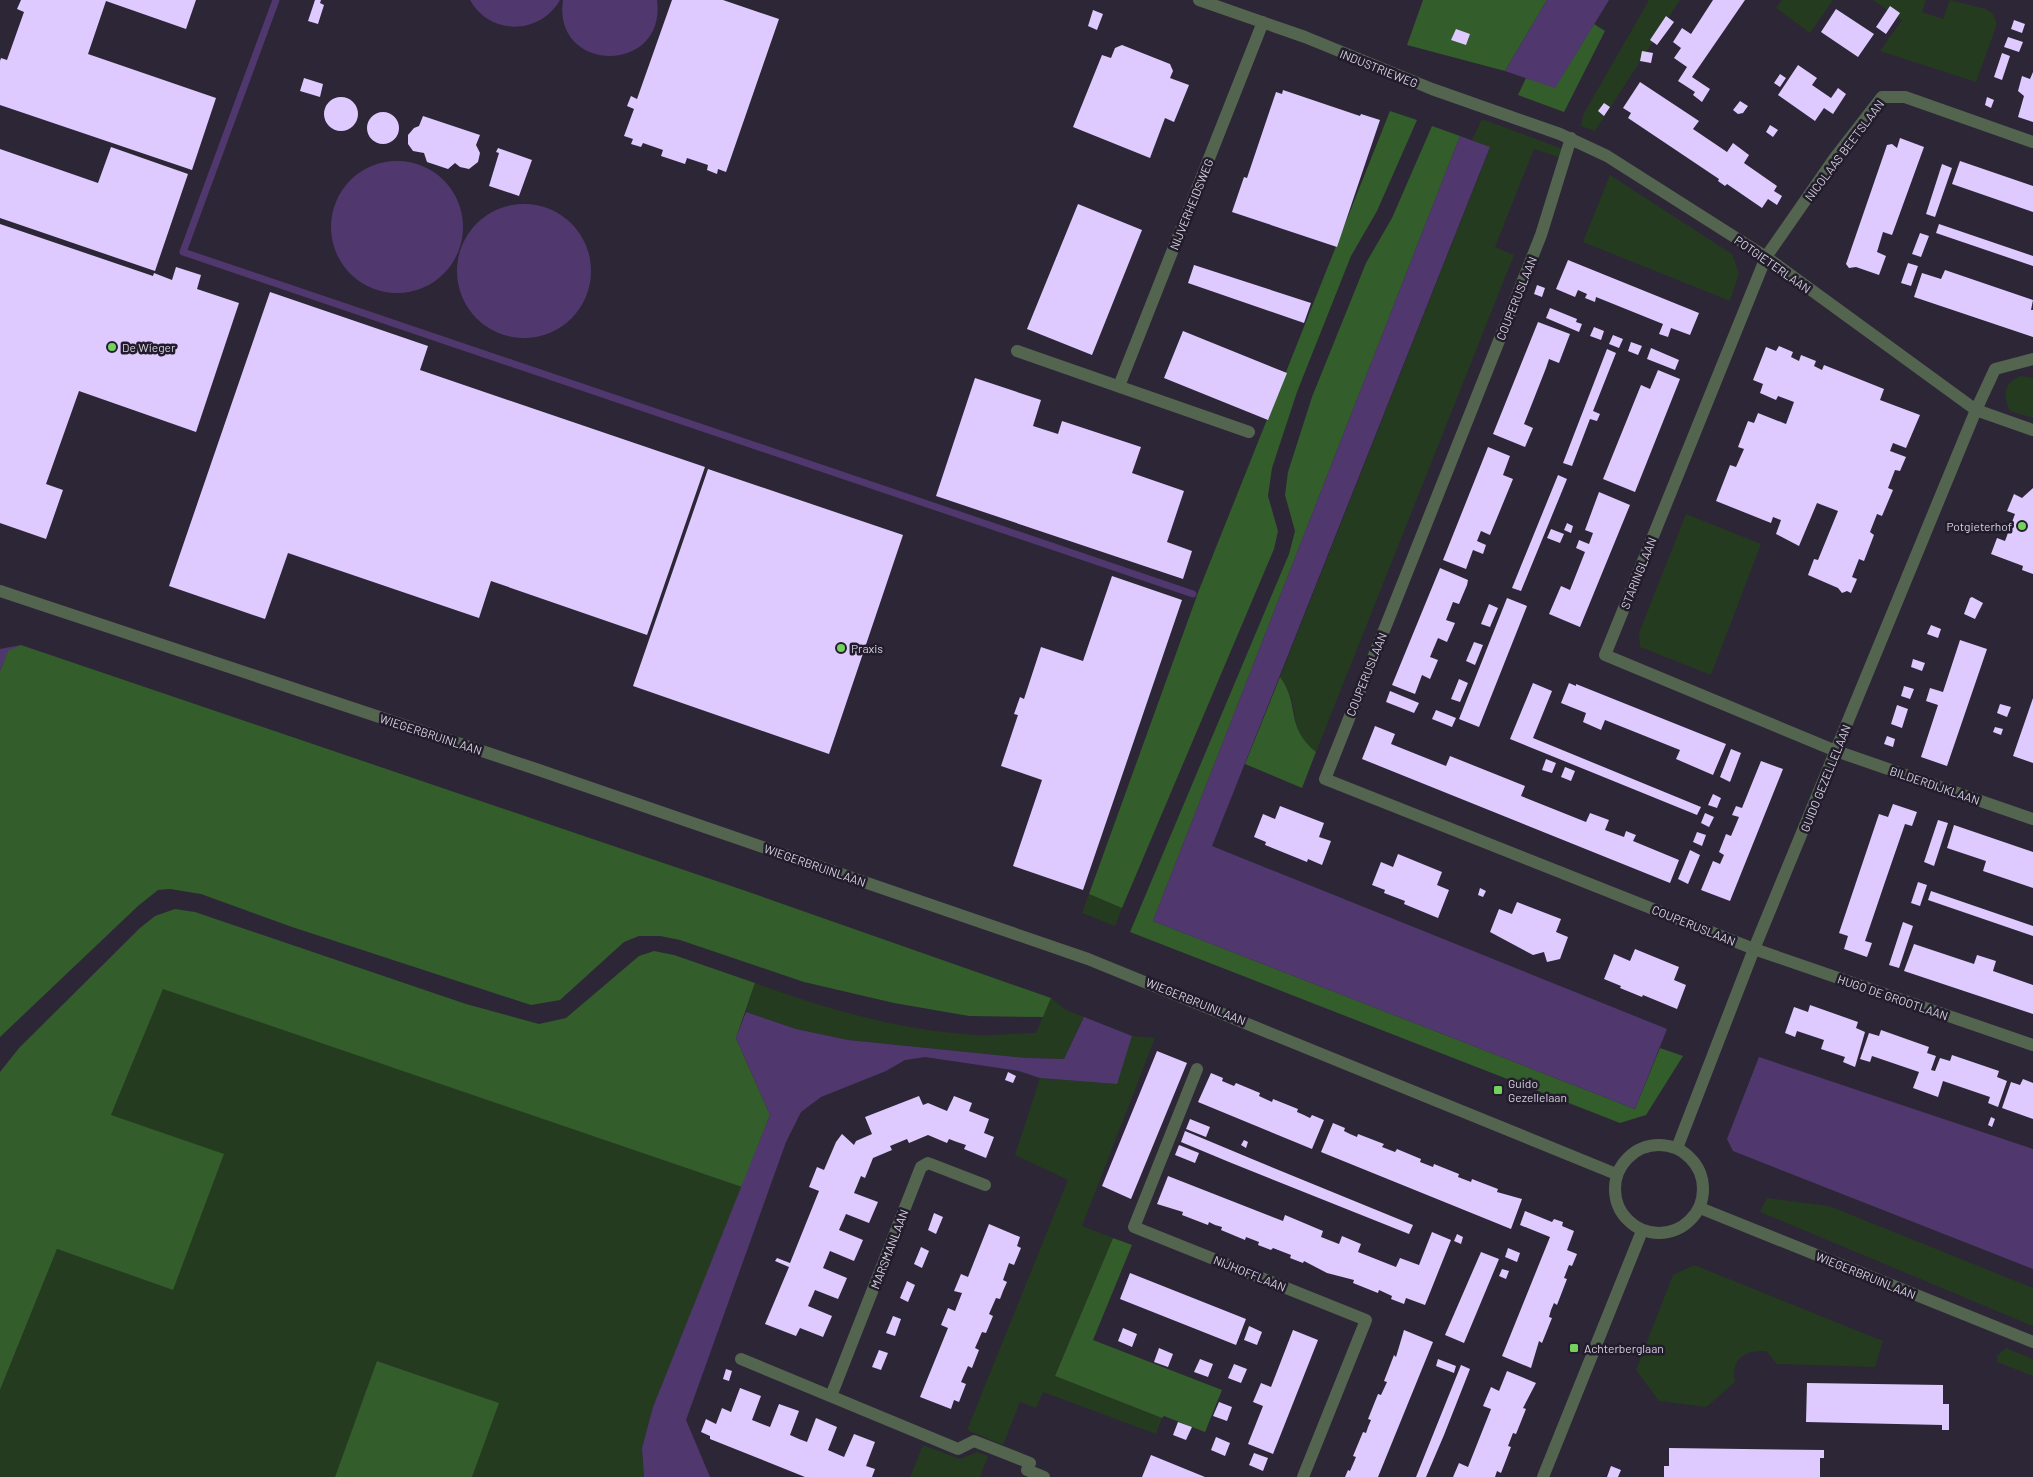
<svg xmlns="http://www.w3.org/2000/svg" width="2033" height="1477" viewBox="0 0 2033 1477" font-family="Barlow,sans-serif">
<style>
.green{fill:#243b1f}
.forest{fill:#335d2a}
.water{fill:#50386e}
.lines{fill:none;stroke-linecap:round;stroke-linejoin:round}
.stream{stroke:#50386e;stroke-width:7}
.building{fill:#decafe}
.minor{stroke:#53654f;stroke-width:12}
.poi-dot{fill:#72d25d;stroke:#231c2d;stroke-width:2}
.labels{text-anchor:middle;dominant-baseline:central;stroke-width:5;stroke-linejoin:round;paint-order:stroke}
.street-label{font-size:12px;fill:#d4d0dc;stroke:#231c2d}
.poi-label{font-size:12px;fill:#d4d0dc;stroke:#231c2d;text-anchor:start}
</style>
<rect width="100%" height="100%" fill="#2d2637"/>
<!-- green -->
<path class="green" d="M1649,0H1680L1595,131L1581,126L1583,115Z
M1782,0H1833L1810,33L1776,8Z
M1873,0H1926L1922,12L1943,19L1950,0L1986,9L1993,14L1997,24L1976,82L1880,51L1902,20Z
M1482,119L1563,149L1561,158L1534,149L1495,247L1514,255L1316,752C1290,731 1299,722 1290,695C1288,689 1283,683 1280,677L1490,148L1472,140Z
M1610,175L1732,254L1739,273L1730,301L1583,242Z
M2020,376L2033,378V418L2010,411C2003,395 2003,384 2020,376Z
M1686,514L1761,544L1711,675L1640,647L1639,633Z
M1089,894L1122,908L1115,926L1082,913Z
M755,983C826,1009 899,1030 975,1035C995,1036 1016,1033 1036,1033L1051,998L1066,1010L1084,1017L1064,1059L1026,1058L848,1040L796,1029L746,1012Z
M163,988L742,1187L653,1407L642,1448L644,1477H472L498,1403L378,1361L335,1477H0V1390L57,1249L173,1290L111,1116Z
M1132,1036L1155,1038L1082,1226L1113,1238L1055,1376L1162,1418L1156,1434L1043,1392L1036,1408L1020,1402L1003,1445L967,1430L1068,1180L1015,1155L1040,1078L1116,1084Z
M1767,1198L1829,1206L2033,1288V1326L1760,1212Z
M1694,1265L1883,1341L1875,1367L1777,1364L1766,1351C1744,1350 1731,1359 1735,1382L1706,1407L1659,1401L1636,1370L1673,1275Z
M2006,1348L2033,1359V1376L1997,1362V1356Z
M923,1445L960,1459L977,1452L988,1456L980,1477H910Z"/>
<!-- forest -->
<path class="forest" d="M1423,0H1547L1505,71L1407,45Z
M1594,24L1605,31L1564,112L1518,95L1526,78L1555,87Z
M1390,111L1417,120L1377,211L1351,256L1297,392L1272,468L1268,496L1278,531L1274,549L1122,908L1089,894L1199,590Z
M1432,126L1460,136L1153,921L1635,1109L1660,1048L1683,1056L1646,1115L1620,1123L1130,932L1289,554L1295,531L1285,495L1288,472L1312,397L1366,263L1392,218Z
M21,645L743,890L1051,998L1043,1017L969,1016L894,1003L804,982L680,940L660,936H639L624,942L560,1000L531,1005L292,927L201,894L170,889L158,890L138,906L0,1037V671L8,650Z
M1280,677C1301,705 1284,726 1316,752L1302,788L1245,764Z
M175,909L195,912L466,1004L539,1024L566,1018L639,956L654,951L674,955L755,983L736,1038L770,1115L742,1187L163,989L111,1115L224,1154L173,1290L57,1249L0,1390V1072L19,1048L140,928L155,916Z
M1113,1238L1132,1245L1093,1340L1222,1390L1205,1432L1164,1416L1162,1418L1055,1376Z
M377,1361L499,1403L472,1477H335Z"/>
<!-- water -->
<path class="water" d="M470,0H560C540,35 490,36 470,0Z
M563,0H657C667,75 552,74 563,0Z
M1547,0H1609L1555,88L1505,71Z
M1460,136L1490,147L1212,846L1667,1029L1635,1109L1153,921Z
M331 227a66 66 0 1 1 132 0a66 66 0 1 1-132 0Z
M457 271a67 67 0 1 1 134 0a67 67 0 1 1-134 0Z
M21,645L8,651L0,671V649Z
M746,1012L796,1029L848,1040L1026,1058L1064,1059L1084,1017L1132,1036L1117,1084L1040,1078L1019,1071L925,1057L905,1060L886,1071L821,1097L801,1112L786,1142L686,1420L710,1477H644L642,1448L653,1407L770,1115L736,1038Z
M1759,1057L2033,1149V1269L1733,1151L1727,1139Z"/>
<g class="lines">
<!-- stream -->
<path class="stream" d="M276,0L183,252L1193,594"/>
</g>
<!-- building -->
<path class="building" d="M21,0H196L186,29L106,1L88,54L216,98L192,170L0,105V61L1,58L7,60L24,12L17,9Z
M315,0H321L320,3L324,5L318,24L308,21Z
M672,0H723L779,19L726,172L718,169L717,174L707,170L708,165L687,158L685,164L661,156L663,150L643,143L641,147L631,144L633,139L624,136L634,109L627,106L631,96L637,99Z
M1713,0H1745L1692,77L1710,89L1702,102L1693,95L1695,92L1678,81L1687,67L1674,58L1681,48L1673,42L1682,28L1691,34Z
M1890,6L1900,13L1886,34L1876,27Z
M1836,9L1874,34L1858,57L1821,32Z
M1093,10L1103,14L1097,30L1088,26Z
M1666,16L1674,22L1657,45L1650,40Z
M2014,20L2025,24L2022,33L2011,29Z
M1456,29L1470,34L1466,45L1451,40Z
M2008,37L2023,42L2019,52L2004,47Z
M1122,45L1170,64L1173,71L1170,78L1189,85L1174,122L1165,118L1150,158L1073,127L1102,55L1111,58L1115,48Z
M1642,51L1653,53L1651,63L1640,61Z
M2002,53L2010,56L2002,80L1994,77Z
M1798,65L1817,78L1812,85L1831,98L1838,88L1846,94L1833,114L1824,108L1815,121L1778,95Z
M2033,72V122L2018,117L2024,96L2018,91L2022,76L2030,79Z
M1780,74L1786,78L1780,87L1774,83Z
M304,78L323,84L320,97L300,91Z
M1640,82L1699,121L1693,129L1727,152L1733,143L1749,155L1744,163L1777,186L1774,191L1782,196L1777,205L1768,199L1762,208L1727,184L1725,186L1718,181L1719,179L1628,118L1631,113L1623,108Z
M1283,90L1360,116L1361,114L1380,120L1337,247L1232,212L1244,177L1247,178L1276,92L1282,94Z
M1987,97L1994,100L1991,108L1985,105Z
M324 114a17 17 0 1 1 34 0a17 17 0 1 1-34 0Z
M1740,101L1748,106L1743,113L1738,114L1733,110Z
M1604,103L1610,107L1604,116L1598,111Z
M367 128a16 16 0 1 1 32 0a16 16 0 1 1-32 0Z
M423,116L480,135L476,145L480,153L478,162L469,169L460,167L455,163L448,169L427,162L424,153L413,151L408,144V135L414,128L419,126Z
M1770,125L1778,130L1773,137L1766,132Z
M1900,138L1924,147L1892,235L1883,232L1877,252L1886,256L1879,275L1856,267L1849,268L1846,264L1887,145L1892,144L1897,148Z
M111,147L188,174L155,271L0,218V149L98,183Z
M498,148L532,160L519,196L489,186L499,153L496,152Z
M1960,161L2033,186V212L1952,184Z
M1942,164L1952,168L1935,217L1926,214Z
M1078,204L1142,230L1092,355L1027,329Z
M0,224L153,276L154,273L172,280L176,267L201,275L197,289L239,303L196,432L79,391L46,484L63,490L46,539L0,523Z
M1939,224L2033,256V266L1936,233Z
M1920,233L1929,236L1921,257L1912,254Z
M1568,260L1699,313L1690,335L1671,328L1668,337L1659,334L1663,324L1596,297L1595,302L1585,298L1587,294L1578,290L1575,297L1556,289Z
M1908,263L1918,266L1911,286L1901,283Z
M1194,265L1311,303L1304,323L1188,283Z
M1945,270L2033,300L2031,310H2033V337L1914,297L1922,273L1941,279Z
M1537,285L1545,288L1542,297L1534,294Z
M270,292L428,346L420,370L705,467L647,635L491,581L479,618L288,553L265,619L169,586Z
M1550,308L1577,319L1576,322L1582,324L1579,332L1546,318Z
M1538,322L1570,334L1559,363L1549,359L1546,368L1524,424L1533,428L1525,447L1493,434Z
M1594,327L1604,331L1601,340L1590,336Z
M1183,331L1287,373L1268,420L1164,378Z
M1613,335L1623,339L1619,348L1609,344Z
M1631,342L1642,346L1638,355L1628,351Z
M1779,346L1793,352L1791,357L1799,361L1801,355L1816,361L1814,366L1822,370L1824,365L1884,389L1880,400L1920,415L1906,448L1893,443L1890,451L1906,457L1900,471L1895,470L1888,488L1893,490L1882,516L1877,514L1870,532L1874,535L1864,561L1859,559L1852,577L1857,579L1851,593L1847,591L1842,593L1838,588L1808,575L1814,559L1818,560L1838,511L1817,503L1799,546L1776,534L1781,520L1773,517L1771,523L1716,501L1730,465L1736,467L1744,449L1738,447L1748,421L1754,423L1758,413L1786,424L1794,402L1778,396L1776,400L1760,393L1763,384L1753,380L1766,347L1776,351Z
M1651,348L1679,360L1675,370L1647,359Z
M1607,349L1616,353L1593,411L1600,414L1597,421L1590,419L1572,466L1563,463Z
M1658,370L1680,379L1635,492L1603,479L1641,385L1650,389Z
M975,378L1041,400L1033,426L1058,434L1062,421L1141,447L1132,473L1184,491L1167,542L1192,551L1183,579L936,496Z
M1488,447L1510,456L1503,475L1513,479L1490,535L1481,531L1477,541L1486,545L1483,554L1473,550L1466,569L1443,560Z
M708,469L903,535L829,754L633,686Z
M1558,475L1567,479L1521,591L1512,588Z
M2033,488V574L2022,570L2023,566L1991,554L1997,538L2005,541L2015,514L2007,511L2014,494L2022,498Z
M1599,492L1630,505L1580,627L1549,614L1561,586L1570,590L1585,552L1576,548L1579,540L1589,544L1593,533L1585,530Z
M1567,523L1573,526L1571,533L1564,530Z
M1551,529L1564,534L1560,543L1547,538Z
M1440,568L1468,580L1467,585L1459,604L1453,602L1446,620L1455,623L1447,642L1438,638L1430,657L1438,660L1430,679L1422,675L1415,694L1392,685Z
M1112,576L1182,600L1083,890L1013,866L1042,780L1001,766L1018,715L1014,714L1020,697L1024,699L1041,647L1083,661Z
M1972,597L1983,603L1975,619L1964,614L1970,598Z
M1507,598L1527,606L1479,727L1459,719Z
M1489,604L1498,608L1490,627L1481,624Z
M1931,625L1941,629L1938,638L1927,634Z
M1960,640L1987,649L1947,766L1921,757L1938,705L1926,701L1930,688L1943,692Z
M1474,642L1483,645L1475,665L1466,661Z
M1913,659L1925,663L1922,671L1911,667Z
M1459,679L1468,683L1460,702L1451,699Z
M1533,683L1552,691L1533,738L1701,807L1697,815L1510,739Z
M1569,683L1576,686V684L1726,744L1713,775L1676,759L1680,750L1605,720L1601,730L1583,722L1586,713L1561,703Z
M1904,686L1914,689L1910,699L1901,696Z
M1390,691L1419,703L1414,713L1386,702Z
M2033,698V763L2013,756Z
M2000,704L2011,707L2007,717L1997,713Z
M1897,705L1908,709L1902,728L1891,724Z
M1436,710L1456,718L1452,727L1432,719Z
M1375,726L1395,734L1391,744L1446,766L1450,756L1525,786L1521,796L1586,822L1590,813L1609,820L1605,830L1624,837L1626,831L1636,835L1633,841L1679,860L1670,883L1362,759Z
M1995,727L2003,729L2001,735L1993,732Z
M1887,736L1895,739L1893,747L1884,744Z
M1731,749L1741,753L1730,782L1720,777Z
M1546,759L1556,763L1552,773L1542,770Z
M1761,761L1783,769L1730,901L1701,890L1713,861L1720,864L1724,855L1719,852L1726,834L1731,836L1739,817L1732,815L1736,806L1742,808Z
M1565,767L1575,771L1571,781L1561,777Z
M1713,794L1721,798L1717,808L1708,805Z
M1893,804L1917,812L1912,826L1905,824L1885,882L1865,941L1872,943L1867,957L1844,949L1848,936L1839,933L1879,814L1888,817Z
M1280,806L1324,823L1319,837L1331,841L1322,865L1308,859L1307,862L1265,845L1266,842L1254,837L1263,814L1275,819Z
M1705,813L1714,817L1709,827L1701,823Z
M1938,820L1948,823L1934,866L1924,862Z
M1954,825L2033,852V888L1983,871L1986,861L1947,848Z
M1697,832L1706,835L1702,846L1693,842Z
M1690,850L1700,855L1688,884L1678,879Z
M1398,854L1442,872L1437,885L1449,890L1438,918L1404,904L1405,901L1384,893L1385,890L1372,885L1381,862L1393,867Z
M1918,882L1927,885L1920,906L1911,903Z
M1480,888L1486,891L1483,897L1478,895Z
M1931,891L2033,926V936L1928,900Z
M1517,902L1561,919L1556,932L1568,937L1560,959L1547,962L1544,952L1533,955L1490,932L1499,909L1512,914Z
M1903,922L1913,926L1899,968L1889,965Z
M1914,944L1974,964L1977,955L1996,961L1993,971L2033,985V1014L1904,971Z
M1635,949L1679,967L1674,980L1686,985L1677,1009L1643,995L1642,997L1620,988L1621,986L1604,979L1614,954L1630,961Z
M1810,1005L1858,1022L1856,1028L1865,1032L1855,1067L1843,1062L1845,1057L1821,1049L1824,1040L1797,1031L1795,1037L1785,1033L1794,1007L1808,1012Z
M1881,1030L1929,1047L1927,1053L1936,1056L1931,1070L1935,1071L1940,1058L1950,1061L1952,1055L1999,1071L1997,1077L2007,1081L1998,1107L1988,1103L1990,1097L1943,1081L1938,1097L1913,1088L1919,1072L1872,1056L1870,1062L1860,1059L1869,1033L1879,1036Z
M1157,1051L1187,1063L1131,1199L1102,1186Z
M1008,1072L1016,1076L1013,1083L1005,1080Z
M1211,1073L1223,1078L1222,1081L1234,1086L1236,1083L1260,1093L1259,1096L1272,1102L1273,1099L1298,1109L1297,1112L1304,1115L1310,1118L1312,1115L1324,1120L1312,1149L1198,1102Z
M2023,1079L2033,1083V1119L2002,1108L2011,1082L2020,1085Z
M919,1096L923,1105L928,1103L947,1111L954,1096L972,1103L969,1111L989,1119L984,1133L994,1137L986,1158L964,1149L966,1145L957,1142L949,1139L947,1143L928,1135L909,1143L907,1139L890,1146L892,1150L873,1158L865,1178L861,1176L854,1193L878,1202L869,1223L846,1214L839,1230L863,1240L854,1261L830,1251L823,1268L847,1278L838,1299L815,1290L808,1306L832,1316L823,1337L800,1328L796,1336L765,1324L789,1267L775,1261L777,1258L790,1263L819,1191L809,1187L817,1167L824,1170L836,1142L842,1134L854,1145L856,1141L872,1134L865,1117Z
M1991,1117L1995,1119L1992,1127L1988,1125Z
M1190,1119L1210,1127L1206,1137L1186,1129Z
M1333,1123L1345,1128L1344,1131L1350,1134L1357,1137L1358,1134L1384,1144L1382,1147L1395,1152L1397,1149L1421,1159L1420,1162L1433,1167L1434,1164L1459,1174L1458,1177L1471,1182L1472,1179L1498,1189L1497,1192L1522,1199L1511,1229L1321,1152Z
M1185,1131L1252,1159L1413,1225L1409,1234L1229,1162L1181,1142Z
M1244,1140L1248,1142L1246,1148L1241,1145Z
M1179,1145L1199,1153L1195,1163L1175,1155Z
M1168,1176L1283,1221L1285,1215L1323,1231L1321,1237L1339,1244L1342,1236L1361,1244L1358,1252L1396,1267L1400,1258L1419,1265L1432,1232L1451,1240L1425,1305L1406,1298L1404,1304L1391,1299L1392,1296L1379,1290L1378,1293L1353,1283L1354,1280L1327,1273L1304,1261L1303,1263L1290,1258L1291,1255L1273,1248L1271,1250L1258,1245L1259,1242L1246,1237L1245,1240L1221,1230L1222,1227L1215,1225L1209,1222L1208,1225L1182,1215L1183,1212L1157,1204Z
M1525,1211L1552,1222L1554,1219L1563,1222L1562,1226L1574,1231L1567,1250L1577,1254L1572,1266L1569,1265L1564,1278L1567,1279L1557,1305L1554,1303L1551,1310L1549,1317L1552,1318L1542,1343L1539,1341L1531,1368L1502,1356L1550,1237L1520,1225Z
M934,1213L943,1217L936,1234L928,1230Z
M989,1224L1020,1237L1017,1246L1021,1248L1014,1265L1009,1263L1003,1280L1007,1282L1003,1291L1000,1299L996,1298L989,1314L993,1316L986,1333L982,1332L975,1348L979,1350L972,1368L968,1366L961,1382L966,1384L959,1402L954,1400L951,1409L920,1397L948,1328L941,1325L948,1308L955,1311L962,1293L954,1291L961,1274L968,1277Z
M1457,1234L1463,1237L1461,1244L1454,1241Z
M921,1247L929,1251L922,1268L914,1264Z
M1508,1248L1520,1253L1517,1262L1505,1257Z
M1481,1252L1499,1259L1464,1343L1445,1335Z
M1502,1269L1509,1271L1506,1279L1499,1276Z
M1130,1273L1246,1319L1236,1345L1120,1299Z
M907,1281L915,1285L908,1302L900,1298Z
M893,1316L901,1319L895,1336L886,1333Z
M1249,1326L1262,1332L1257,1345L1244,1340Z
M1123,1328L1137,1334L1132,1347L1118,1341Z
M1293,1330L1318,1340L1273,1454L1248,1444L1263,1406L1253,1402L1261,1383L1271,1387Z
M1404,1330L1433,1342L1378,1477H1345L1348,1470L1350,1471L1356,1457L1353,1456L1363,1432L1366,1433L1368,1427L1371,1420L1368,1419L1378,1394L1381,1395L1387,1382L1384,1381L1394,1355L1396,1357Z
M1159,1348L1173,1354L1168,1367L1154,1362Z
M879,1350L888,1353L881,1370L872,1367Z
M1200,1359L1213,1364L1208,1377L1194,1372Z
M1438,1359L1456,1366L1454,1373L1436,1366Z
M1234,1364L1247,1369L1241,1383L1228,1378Z
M1461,1365L1470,1369L1444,1435L1426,1477H1416Z
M726,1369L732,1371L729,1381L723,1379Z
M1507,1371L1536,1383L1523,1408L1526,1409L1516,1434L1513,1433L1508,1446L1511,1447L1501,1473L1497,1471L1495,1477H1453L1459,1463L1468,1467L1491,1409L1483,1406L1491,1387L1499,1391Z
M1807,1383L1943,1385V1404H1949V1430H1942V1425L1806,1422Z
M740,1388L761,1396L752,1420L770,1427L779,1404L799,1411L790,1435L799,1439L807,1442L816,1418L837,1427L828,1450L837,1454L844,1457L854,1434L875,1442L866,1466L875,1469L872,1477H805L710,1439V1436L701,1432L706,1419L716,1424L722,1408L731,1412Z
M1219,1402L1232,1407L1227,1421L1213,1416Z
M1178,1422L1192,1427L1186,1440L1173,1435Z
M1216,1437L1230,1443L1225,1456L1211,1450Z
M1669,1448L1824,1450V1458H1820V1477H1664V1466H1669Z
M1254,1453L1268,1458L1263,1471L1249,1465Z
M1151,1455L1205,1477H1142Z
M1611,1466L1621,1470L1618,1477H1607Z"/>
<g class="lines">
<!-- minor -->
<path class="minor" d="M1199,0L1305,37L1432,89L1560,134L1607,156L1766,257L1976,410L2033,430
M1571,138L1541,235L1325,779L1754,949L2033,1045
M2033,142L1905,97H1882L1834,159L1766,257L1605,655L1836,751L2033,819
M1017,351L1249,432
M1119,386L1263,22
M0,591L533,768L1088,959L1616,1174
M1197,1069L1134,1227L1366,1320L1303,1477
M1615 1189a44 44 0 1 1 88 0a44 44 0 1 1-88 0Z
M1677,1148L1754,949L1976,410L1995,369L2033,359
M1700,1208L2033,1342
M741,1359L958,1449L974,1441L1030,1463L1027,1470L1044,1477
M831,1396L921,1167L928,1163L985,1185
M1543,1477L1642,1231"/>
</g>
<!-- markers -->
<g class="poi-dot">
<circle cx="112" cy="347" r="5"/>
<circle cx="2022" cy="526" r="5"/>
<circle cx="841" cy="648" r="5"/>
<rect x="1493" y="1085" width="10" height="10" rx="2.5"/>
<rect x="1569" y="1343" width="10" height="10" rx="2.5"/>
</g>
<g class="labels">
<!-- street labels -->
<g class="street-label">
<text transform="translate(1379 68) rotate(22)">INDUSTRIEWEG</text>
<text transform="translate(1844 150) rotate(-53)">NICOLAAS BEETSLAAN</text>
<text transform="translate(1191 204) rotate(-68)">NIJVERHEIDSWEG</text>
<text transform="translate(1773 264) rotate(35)">POTGIETERLAAN</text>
<text transform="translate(1516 298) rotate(-68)">COUPERUSLAAN</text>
<text transform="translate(1638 573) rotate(-68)">STARINGLAAN</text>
<text transform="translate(1366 674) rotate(-68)">COUPERUSLAAN</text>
<text transform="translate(431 734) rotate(18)">WIEGERBRUINLAAN</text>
<text transform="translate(1825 778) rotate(-68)">GUIDO GEZELLELAAN</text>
<text transform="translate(1935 785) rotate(19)">BILDERDIJKLAAN</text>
<text transform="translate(815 865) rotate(19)">WIEGERBRUINLAAN</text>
<text transform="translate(1694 925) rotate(22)">COUPERUSLAAN</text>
<text transform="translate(1893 997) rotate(19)">HUGO DE GROOTLAAN</text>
<text transform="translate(1196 1001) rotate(22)">WIEGERBRUINLAAN</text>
<text transform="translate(889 1249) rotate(-69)">MARSMANLAAN</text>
<text transform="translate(1250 1273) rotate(22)">NIJHOFFLAAN</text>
<text transform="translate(1866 1275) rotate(22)">WIEGERBRUINLAAN</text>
</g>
<!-- poi labels -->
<g class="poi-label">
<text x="122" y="347">De Wieger</text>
<text x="2012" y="526" text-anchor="end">Potgieterhof</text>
<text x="851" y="648">Praxis</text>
<text x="1508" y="1083">Guido<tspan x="1508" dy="14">Gezellelaan</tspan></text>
<text x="1584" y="1348">Achterberglaan</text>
</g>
</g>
</svg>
